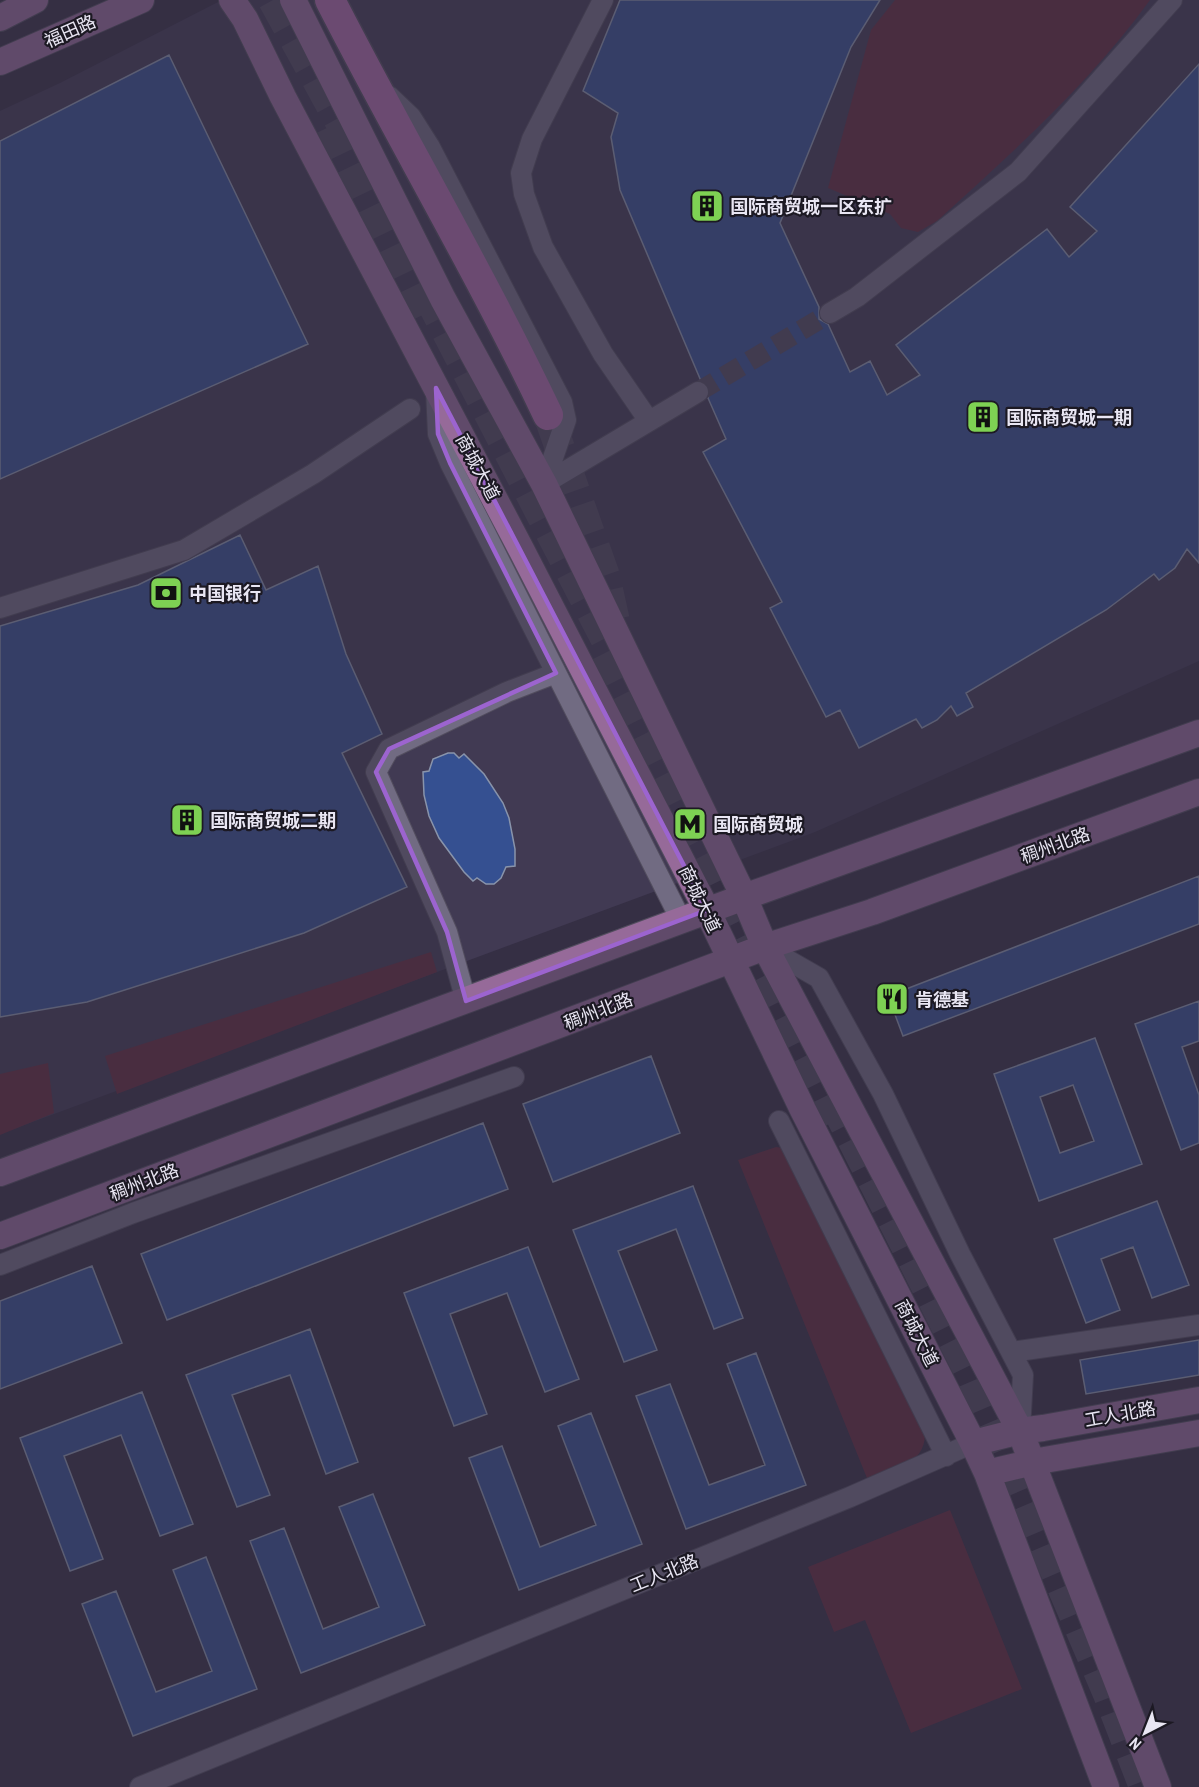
<svg xmlns="http://www.w3.org/2000/svg" width="1199" height="1787" viewBox="0 0 1199 1787" font-family="'Archivo Narrow','Noto Sans SC',sans-serif">
<style>
.built{fill:#413a53}
.green{fill:#622c3d}
.building{fill:#355091;stroke:#8994ab;stroke-width:1.5;fill-rule:evenodd}
.lines{fill:none;stroke-linecap:round;stroke-linejoin:round}
.minor-tunnel{stroke:#504a5e;stroke-width:20;stroke-dasharray:20 10;stroke-linecap:butt}
.highway-tunnel{stroke:#504a5e;stroke-width:30;stroke-dasharray:30 15;stroke-linecap:butt}
.minor-casing{stroke:#524d5e;stroke-width:22}
.major-casing{stroke:#524d5e;stroke-width:28}
.highway-casing{stroke:#524d5e;stroke-width:33}
.minor{stroke:#716b82;stroke-width:20}
.major{stroke:#966a99;stroke-width:26}
.highway{stroke:#ae6aa9;stroke-width:30}
.marked{fill:none;stroke:#9c64cf;stroke-width:4.5;stroke-linejoin:round}
.labels{text-anchor:middle;dominant-baseline:central;stroke-width:4.5;stroke-linejoin:round;paint-order:stroke}
.street-label{font-size:18px;fill:#e9e6f3;stroke:#1c1923}
.poi-label{font-size:18px;font-weight:bold;fill:#e9e6f3;stroke:#1c1923;text-anchor:start}
</style>
<rect width="100%" height="100%" fill="#352f44"/>
<!-- built -->
<path class="built" d="M222,0H1199V661L815,832L0,1134V111L60,83Z"/>
<!-- green -->
<path class="green" d="M895,0H1150C1090,83 1013,152 937,221L918,232L901,228L890,214L828,188L871,30Z
M431,952L437,972L117,1094L105,1056Z
M48,1063L54,1113L0,1135V1074Z
M776,1147L783,1148L925,1433C926,1464 892,1472 869,1483L738,1160Z
M950,1510L1022,1689L911,1733L865,1620L834,1632L808,1567Z"/>
<!-- building -->
<path class="building" d="M620,0H880L851,47L780,223L819,307V319L828,324L850,372L870,361L887,395L920,375L896,345L1047,229L1069,257L1097,231L1070,207L1199,64V563L1187,549L1175,568L1159,580L1154,574L1106,610L966,693L973,707L957,716L951,706L937,720L922,728L916,719L859,748L840,710L826,717L770,608L782,602L703,452L726,439L708,398L710,392L709,386L701,381L620,190L611,137L618,113L583,91Z
M169,55L308,344L0,479V141Z
M240,535L266,590L318,566L346,654L382,734L342,753L407,887L304,933L87,1002L0,1017V626L138,585Z
M448,753H454L459,758L464,754L484,774L503,803L509,818L515,849V866L506,867L501,878L494,884H486L477,878L473,881L464,872L439,838L429,816L424,795L423,772L429,771L433,759Z
M1199,876V924L903,1036L888,996Z
M1199,1001V1041L1182,1047L1199,1095V1143L1181,1150L1135,1024Z
M1095,1038L1142,1164L1039,1201L994,1074ZM1073,1085L1094,1141L1060,1153L1040,1097Z
M651,1056L680,1133L553,1182L523,1104Z
M483,1123L508,1189L167,1320L141,1254Z
M693,1186L743,1318L714,1329L676,1229L618,1251L657,1350L624,1362L573,1230Z
M1157,1201L1189,1285L1152,1298L1133,1247L1101,1259L1120,1310L1086,1323L1054,1239Z
M528,1247L579,1379L545,1392L507,1293L450,1314L487,1414L454,1426L404,1293Z
M92,1266L122,1343L0,1389V1301Z
M310,1329L358,1462L326,1474L290,1375L232,1395L270,1495L237,1507L186,1375Z
M1199,1340V1375L1086,1394L1080,1360Z
M756,1353L806,1485L686,1529L636,1396L670,1384L709,1485L765,1465L727,1364Z
M142,1392L193,1524L160,1536L121,1435L64,1456L103,1559L70,1571L20,1438Z
M591,1413L642,1544L519,1590L469,1458L502,1446L540,1547L596,1525L558,1426Z
M373,1494L425,1625L301,1673L250,1541L284,1528L323,1629L379,1607L339,1507Z
M206,1557L257,1689L133,1736L82,1604L116,1591L156,1692L212,1671L173,1570Z"/>
<g class="lines">
<!-- minor-tunnel -->
<path class="minor-tunnel" d="M698,392L830,313"/>
<!-- highway-tunnel -->
<path class="highway-tunnel" d="M273,0L351,142
M331,126L425,320
M426,292L622,671
M550,420L605,576L616,626
M599,656L833,1122
M832,1099L973,1380L1108,1694L1144,1787"/>
<defs>
<path id="minor" d="M603,0L532,139L521,173L524,194L543,247L603,354L649,421
M389,96L411,117L430,147L562,402L566,420L544,484
M830,313L857,297L1018,172L1172,0
M436,390L438,434L450,463L681,920
M544,484L698,392
M0,608L184,550L313,474L410,409
M765,947L819,978L883,1094L960,1254L1023,1375L1020,1431
M466,1001L447,932L376,772L389,749L507,692L556,673
M779,1121L946,1456
M0,1265L133,1213L514,1077
M1011,1352L1199,1325
M140,1787L850,1497L973,1443"/>
<path id="major" d="M232,0L245,19L283,97L521,549L707,910L803,1110L973,1443L987,1473L1106,1787
M293,0L443,299L544,484L744,897L765,947L1020,1431L1158,1787
M0,18L35,0
M0,62L141,0
M0,1173L744,897L1199,733
M0,1236L765,947L872,912L1199,792
M973,1443L1020,1431L1043,1428L1199,1400
M987,1473L1033,1462L1199,1433"/>
<path id="highway" d="M330,0C401,139 481,274 548,415"/>
</defs>
<!-- minor casing -->
<use href="#minor" class="minor-casing"/>
<!-- major casing -->
<use href="#major" class="major-casing"/>
<!-- highway casing -->
<use href="#highway" class="highway-casing"/>
<!-- minor -->
<use href="#minor" class="minor"/>
<!-- major -->
<use href="#major" class="major"/>
<!-- highway -->
<use href="#highway" class="highway"/>
</g>
<!-- marked area -->
<path d="M0 0H1199V1787H0ZM436,388L707,910L466,1001L447,932L376,772L389,749L556,673L450,463L438,434Z" fill="#352f44" fill-opacity=".55" fill-rule="evenodd"/>
<path class="marked" d="M436,388L707,910L466,1001L447,932L376,772L389,749L556,673L450,463L438,434Z"/>
<!-- icons -->
<defs>
<symbol id="building-square" viewBox="-11 -11 22 22"><rect x="-9" y="-9" width="18" height="18" rx="4" fill="#7ed153" stroke="#1c1923"/><path d="M-4-6H4V6H1V3H-1V6H-4ZM-2.5-4.3h1.7v1.8h-1.7ZM.8-4.3h1.7v1.8H.8ZM-2.5-1h1.7V.8h-1.7ZM.8-1h1.7V.8H.8Z" fill="#111"/></symbol>
<symbol id="bank-square" viewBox="-11 -11 22 22"><rect x="-9" y="-9" width="18" height="18" rx="4" fill="#7ed153" stroke="#1c1923"/><path d="M-6-4H6V4H-6ZM0-2.3a2.3 2.3 0 1 0 0 4.6a2.3 2.3 0 1 0 0-4.6Z" fill="#111"/></symbol>
<symbol id="metro-square" viewBox="-11 -11 22 22"><rect x="-9" y="-9" width="18" height="18" rx="4" fill="#7ed153" stroke="#1c1923"/><path d="M-5.5 5V-5H-3L0 0L3-5H5.5V5H3V-.5L0 4L-3-.5V5Z" fill="#111"/></symbol>
<symbol id="restaurant-square" viewBox="-11 -11 22 22"><rect x="-9" y="-9" width="18" height="18" rx="4" fill="#7ed153" stroke="#1c1923"/><path d="M-5-6h1v4h1v-4h1v4h1v-4h1v5L-1.5 .5V6h-2V.5L-5-1ZM5-6V6H3V1.5H1.5Q1.5-4 5-6Z" fill="#111"/></symbol>
</defs>
<g fill-rule="evenodd">
<use href="#building-square" x="688" y="187" width="38" height="38"/>
<use href="#building-square" x="964" y="398" width="38" height="38"/>
<use href="#bank-square" x="147" y="574" width="38" height="38"/>
<use href="#building-square" x="168" y="801" width="38" height="38"/>
<use href="#metro-square" x="671" y="805" width="38" height="38"/>
<use href="#restaurant-square" x="873" y="980" width="38" height="38"/>
</g>
<g class="labels">
<!-- street labels -->
<g class="street-label">
<text transform="translate(70 31) rotate(-24)">福田路</text>
<text transform="translate(478 467) rotate(62)">商城大道</text>
<text transform="translate(1055 845) rotate(-20)">稠州北路</text>
<text transform="translate(700 899) rotate(64)">商城大道</text>
<text transform="translate(598 1011) rotate(-21)">稠州北路</text>
<text transform="translate(144 1182) rotate(-21)">稠州北路</text>
<text transform="translate(917 1333) rotate(63)">商城大道</text>
<text transform="translate(1120 1414) rotate(-10)">工人北路</text>
<text transform="translate(664 1573) rotate(-22)">工人北路</text>
</g>
<!-- poi labels -->
<g class="poi-label">
<text x="730" y="206">国际商贸城一区东扩</text>
<text x="1006" y="417">国际商贸城一期</text>
<text x="189" y="593">中国银行</text>
<text x="210" y="820">国际商贸城二期</text>
<text x="713" y="824">国际商贸城</text>
<text x="915" y="999">肯德基</text>
</g>
</g>
<!-- north arrow -->
<g transform="translate(1145 1733) rotate(222)" stroke="#1c1923" stroke-width="4.5" paint-order="stroke">
<path d="M0-4.5L10 22L0 15L-10 22Z" fill="#e9e6f3"/>
<text y="-9" font-size="16" font-weight="bold" text-anchor="middle" fill="#e9e6f3">N</text>
</g>
</svg>
